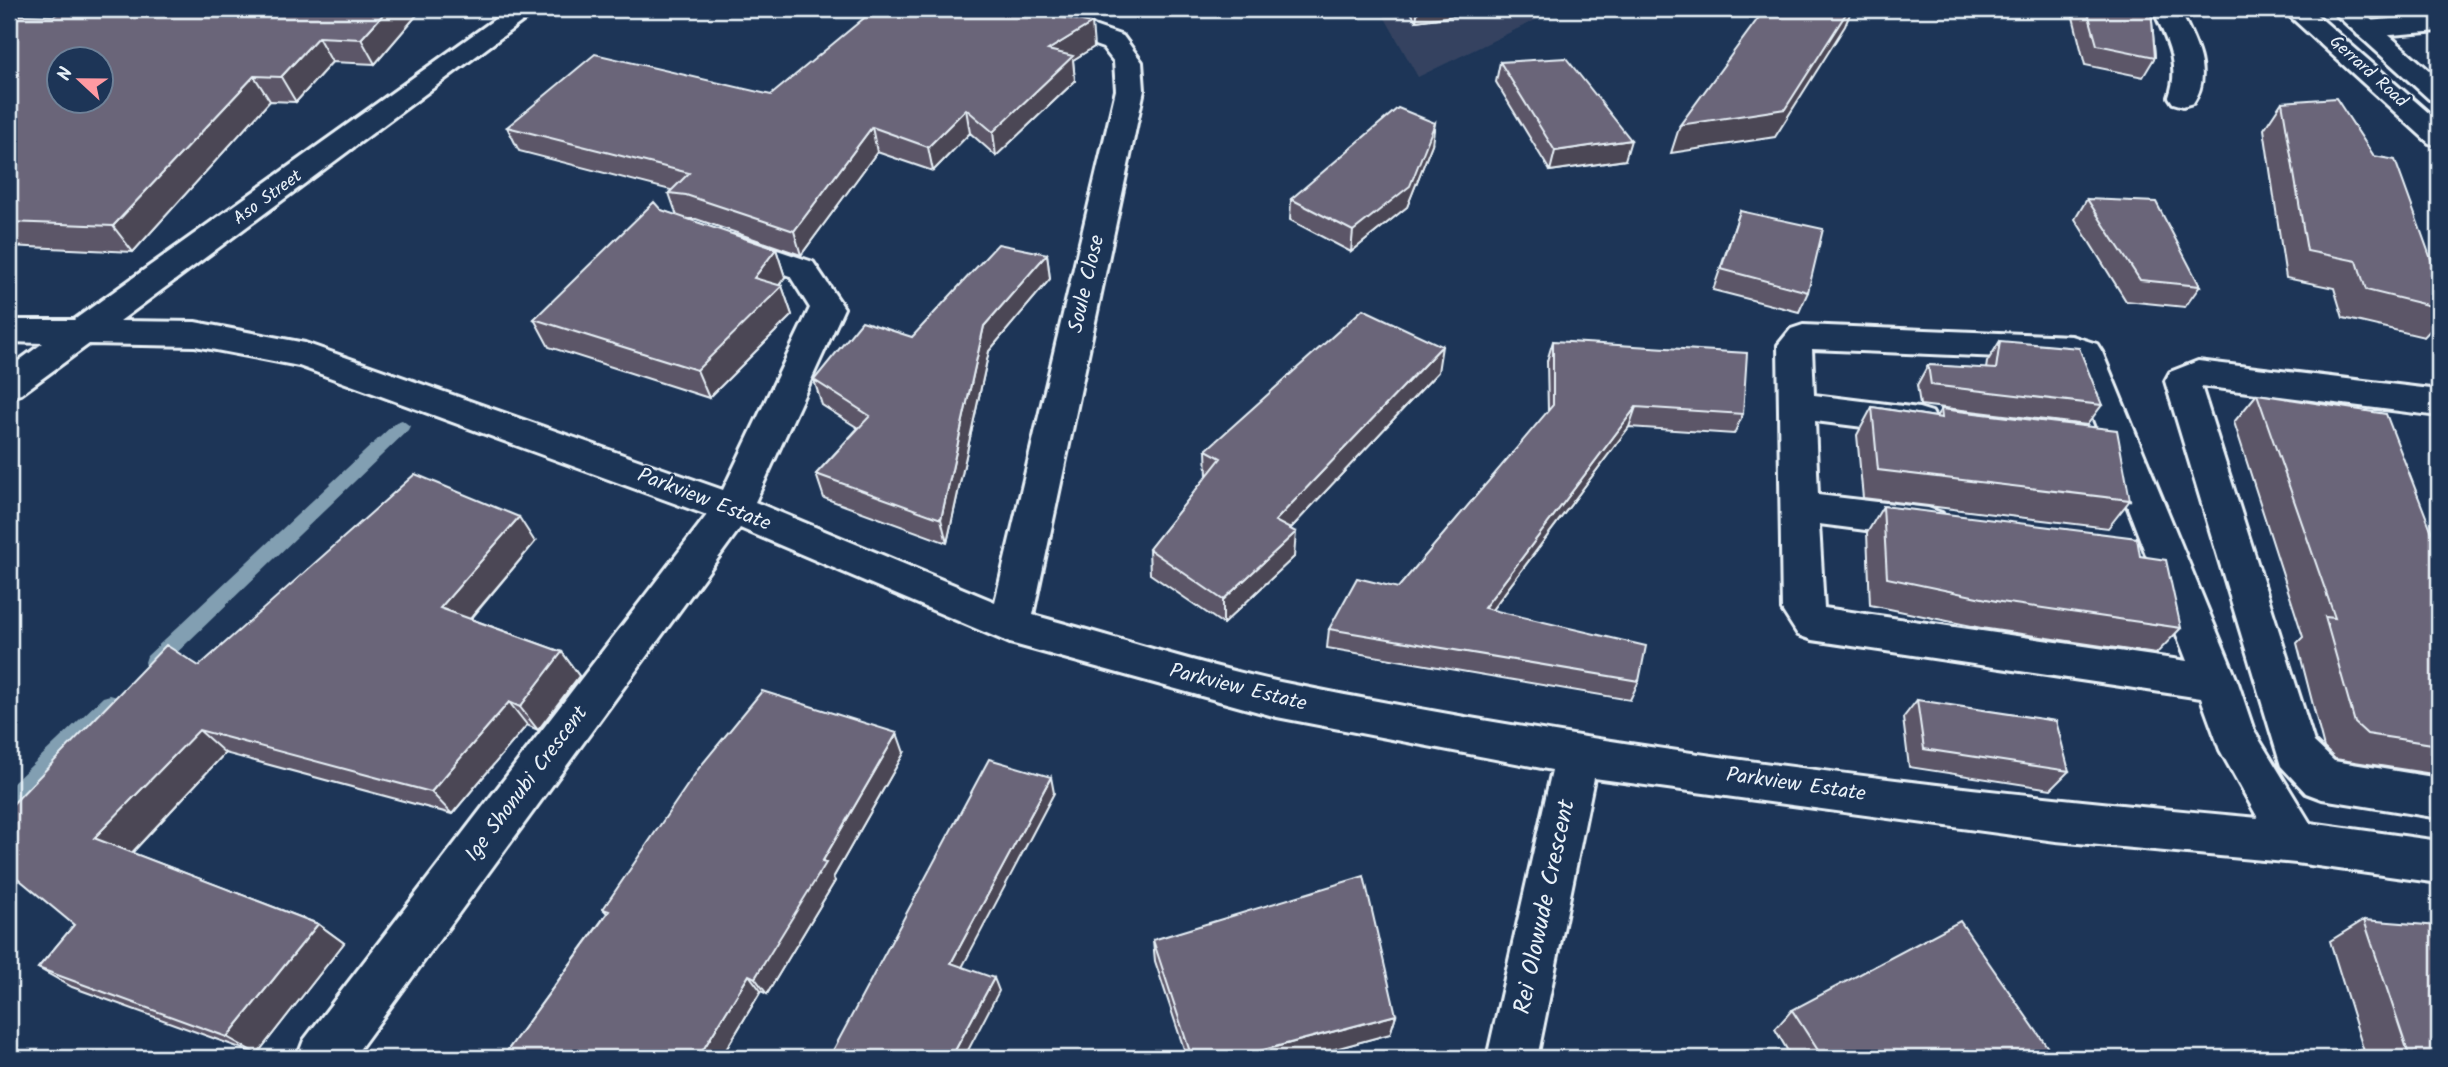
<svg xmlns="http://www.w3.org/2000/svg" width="2448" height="1067" viewBox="0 0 2448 1067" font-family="Kalam,sans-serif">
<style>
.built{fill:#344361}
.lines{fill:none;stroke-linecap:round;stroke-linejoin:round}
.stream{fill:#829fb2;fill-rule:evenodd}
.minor-casing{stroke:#e8f1f8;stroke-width:6}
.major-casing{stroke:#e8f1f8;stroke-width:6}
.minor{fill:#1d3557;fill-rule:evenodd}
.major{fill:#1d3557;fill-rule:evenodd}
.wall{fill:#5c5768;stroke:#e8f1f8;stroke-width:2}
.shaded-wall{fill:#4b4755;stroke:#e8f1f8;stroke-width:2}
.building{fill:#6b6579;stroke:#e8f1f8;stroke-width:2;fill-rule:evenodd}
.labels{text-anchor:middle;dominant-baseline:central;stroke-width:5;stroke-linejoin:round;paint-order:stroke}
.far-street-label{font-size:18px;fill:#e8f1f8;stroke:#1d3557}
.street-label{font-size:21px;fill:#e8f1f8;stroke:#1d3557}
.near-street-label{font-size:24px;fill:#e8f1f8;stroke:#1d3557}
</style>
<rect width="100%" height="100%" fill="#1d3557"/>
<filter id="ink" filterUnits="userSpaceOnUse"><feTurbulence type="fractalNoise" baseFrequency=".0143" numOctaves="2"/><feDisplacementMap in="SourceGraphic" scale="14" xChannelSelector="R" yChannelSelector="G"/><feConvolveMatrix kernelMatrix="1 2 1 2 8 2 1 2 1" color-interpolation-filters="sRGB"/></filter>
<g filter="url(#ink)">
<!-- built -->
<path class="built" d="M1380,9H1558L1418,77Z"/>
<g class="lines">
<!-- stream -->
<path class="stream" d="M402,420L410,426L408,430L161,668L154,670L147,668L145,662L147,656L396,422Z
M110,695L117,697L120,703L117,709L16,806L9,809V787L103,697Z"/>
<defs>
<path id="minor" d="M509,9H539L120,321L195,322L305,343L723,490L810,308L790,276L722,253L717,246L722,239L733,236L744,239L813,262L844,308L755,502L995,602L1116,90L1114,62L1103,48L1010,15L1006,9H1044L1123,36L1142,62L1144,90L1033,615C1115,637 1197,664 1280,682C1602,748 1930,788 2258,818L2220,750L2201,698L1812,640L1798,635L1782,610L1778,345L1791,329L1803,325L2072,336L2097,344L2102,352L2238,683L2254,731L2310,823L2439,841V883L2296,863L2056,841L1594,778L1537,1058H1487L1552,770L1277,717L1010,643L740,528L353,1058H297L304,1040L707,515L299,366L195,346L89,344L21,394L9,397V368L43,343L9,342V320H74ZM1812,349L2071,360L2187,661L1824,608L1819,524L1928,538L1942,533L1947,523L1942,513L1928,508L1818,495L1815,421L1919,434L1932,430L1937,421L1932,412L1919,408L1814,395Z
M2153,9H2179C2193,38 2214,72 2193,103L2183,106L2173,103L2169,97C2181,64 2166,39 2153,9Z
M2439,15V31L2367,37L2358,35L2354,29L2358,23L2367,21Z
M2198,361L2439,390V416L2201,386L2314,742L2334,761L2439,778V818L2322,799L2306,793L2281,766L2165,381L2170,372Z"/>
<path id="major" d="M2282,9H2310L2439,122V146L2429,143Z
M2330,9H2359L2439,79V101L2429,99Z"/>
</defs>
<!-- minor casing -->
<use href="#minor" class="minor-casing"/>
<!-- major casing -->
<use href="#major" class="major-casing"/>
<!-- minor -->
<use href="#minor" class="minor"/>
<!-- major -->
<use href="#major" class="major"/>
</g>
<!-- wall -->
<path class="wall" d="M422,9L375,64L332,62L296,102L270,101L133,252L9,246V15L54,16Z
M1409,9H1483V12L1416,21Z
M2071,9H2151L2155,57L2143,77L2085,65Z
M1094,47L1073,60L1075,81L996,156L970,133L933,171L877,152L801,255L696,219H686L776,249L785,277L779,285L782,286L792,315L709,398L549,347L534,319L661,210L677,216L669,193L671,190L519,151L507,127L771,95Z
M1500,62L1625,160L1550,171L1496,82Z
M2282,102L2439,281V321L2424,337L2343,318L2334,288L2286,278L2264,129Z
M1432,144L1407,207L1351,252L1290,220L1291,199Z
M2087,199L2200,286L2185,307L2126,301L2075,219Z
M1740,211L1808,292L1799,312L1713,290Z
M1047,254L1050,279L989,351L947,543L824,498L816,474L858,428L822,405L814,380L912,337Z
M1553,341L1743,414L1734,434L1629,427L1492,610L1639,681L1630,700L1327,648L1329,629L1398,588L1548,412L1547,361Z
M2000,341L2102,405L2087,425L1920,405L1917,385L1928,365L1986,369L1987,362Z
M1438,372L1290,529L1294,557L1223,624L1150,574L1149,549L1207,476L1206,450Z
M2257,394L2439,550V775L2335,759L2324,748L2297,643L2303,637L2234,422Z
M1872,407L1936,417L1941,409L2130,500L2108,528L1863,498L1857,435Z
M1883,506L2140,556L2181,628L2156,654L1981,628L1870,605L1867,533Z
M535,542L471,619L562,652L579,676L538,730L527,725L452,814L225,753L132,853L318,924L344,943L257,1054L72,987L38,968L74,925L199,666Z
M1917,700L2069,771L2051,789L1909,767L1903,718Z
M904,753L833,878L835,881L767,994L761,991L721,1058H502L607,913L603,909Z
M2364,920L2439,1058H2366L2330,941Z
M1153,940L1396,1015L1390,1034L1302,1058H1187L1155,961Z
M1792,1010L2055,1058H1792L1775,1029Z"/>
<!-- shaded-wall -->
<path class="shaded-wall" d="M388,9H422L375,64L361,39Z
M1418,9H1483V12L1416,21Z
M1849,9H1852L1845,26L1775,137L1671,153L1680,125Z
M1092,23L1094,47L1073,60L1075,81L996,156L993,132L1048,50Z
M318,37L332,62L296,102L281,77Z
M254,76L270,101L133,252L113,226Z
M966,109L970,133L933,171L928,147Z
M1435,123L1432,144L1407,207L1351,252L1353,231Z
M872,127L877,152L801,255L794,231Z
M1631,140L1625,160L1550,171L1555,151Z
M776,249L785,277L769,299L782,286L792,315L709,398L697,370L754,278Z
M1047,254L1050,279L989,351L947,543L941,519L984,326Z
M1442,346L1438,372L1274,546L1275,521Z
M1636,407L1629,427L1479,627L1484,608Z
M519,517L535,542L459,632L440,608Z
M1296,532L1294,557L1223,624V600Z
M562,652L579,676L538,730L520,707Z
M509,702L527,725L452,814L431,792Z
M199,730L225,753L125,860L94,838Z
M897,733L904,753L833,878L835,881L767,994L755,978Z
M1051,777L1054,793L957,977L951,963Z
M318,924L344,943L257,1054L227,1037Z
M749,975L761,991L721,1058H698Z
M994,978L999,991L964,1058H951Z
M1396,1015L1390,1034L1302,1058H1233Z"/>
<!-- building -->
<path class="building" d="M63,9H388L361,39L318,37L281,77L254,76L113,226L9,222V15L54,16ZM60,60H102V102H60Z
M875,9H1020L1092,23L1048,50L1073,56L993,132L966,109L928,147L872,127L794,231L686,195L669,193L689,173L507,127L595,54L771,95Z
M1765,9H1849L1785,109L1680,125Z
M2087,9H2151L2155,57L2097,45Z
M1566,58L1631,140L1555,151L1500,62Z
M2336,98L2374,156L2395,160L2439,281V308L2366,290L2357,261L2307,251L2282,102Z
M1398,108L1435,123L1410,186L1353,231L1291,199Z
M2087,199L2156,202L2200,286L2140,280Z
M654,202L661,210L776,249L754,278L782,286L697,370L534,319Z
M1740,211L1823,229L1808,292L1721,269Z
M998,244L1047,254L984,326L941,519L816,474L870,416L814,380L862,321L912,337Z
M1363,309L1442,346L1275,521L1296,532L1223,600L1149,549L1221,458L1206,450Z
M1553,341L1747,353L1743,414L1636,407L1484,608L1646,646L1639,681L1329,629L1357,578L1398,588L1553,405Z
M2000,341L2079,348L2102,405L1931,385L1928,365L1996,369Z
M2257,394L2386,414L2439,550V745L2367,734L2355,723L2325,617L2335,618Z
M1872,407L1942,418L1941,409L2117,430L2130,500L1878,470Z
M415,474L519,517L440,608L562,652L520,707L509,702L431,792L199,730L94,838L318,924L227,1037L38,968L74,925L9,871V808L166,645L199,666Z
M1883,506L2137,538L2140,556L2166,560L2181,628L2001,602L1887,578Z
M762,691L897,733L822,862L826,863L755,978L749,975L698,1058H502L609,911L603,909L699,768Z
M1917,700L2056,721L2069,771L1924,749Z
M989,759L1051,777L951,963L994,978L951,1058H829Z
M1364,876L1396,1015L1233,1058H1192L1153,940Z
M2364,920L2439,926V1058L2409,1055Z
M1960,921L2055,1058H1823L1792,1010Z"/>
</g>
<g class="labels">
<!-- far-street labels -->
<g class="far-street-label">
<text transform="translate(2368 72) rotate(42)">Gerrard Road</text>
<text transform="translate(268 198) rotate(-36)">Aso Street</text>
</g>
<!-- street labels -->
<g class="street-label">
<text transform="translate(1087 284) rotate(-77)">Soule Close</text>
<text transform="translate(704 500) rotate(21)">Parkview Estate</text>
<text transform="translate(1238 688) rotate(14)">Parkview Estate</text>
<text transform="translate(527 784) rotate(-53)">Ige Shonubi Crescent</text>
<text transform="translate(1796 785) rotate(8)">Parkview Estate</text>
</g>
<!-- near-street labels -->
<g class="near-street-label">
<text transform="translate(1545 907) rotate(-78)">Rei Olowude Crescent</text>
</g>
</g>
<!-- margin -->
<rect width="2448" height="1067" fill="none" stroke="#1d3557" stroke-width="35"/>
<rect x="18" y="18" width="2413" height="1032" fill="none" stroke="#e8f1f8" stroke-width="2.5" filter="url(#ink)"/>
<!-- north arrow -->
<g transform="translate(80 80) rotate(292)"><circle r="33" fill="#1d3557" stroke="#6e8097" stroke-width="2"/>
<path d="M0-5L12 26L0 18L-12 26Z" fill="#ff9aa2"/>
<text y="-10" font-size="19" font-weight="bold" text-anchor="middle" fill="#e8f1f8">N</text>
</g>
</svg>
